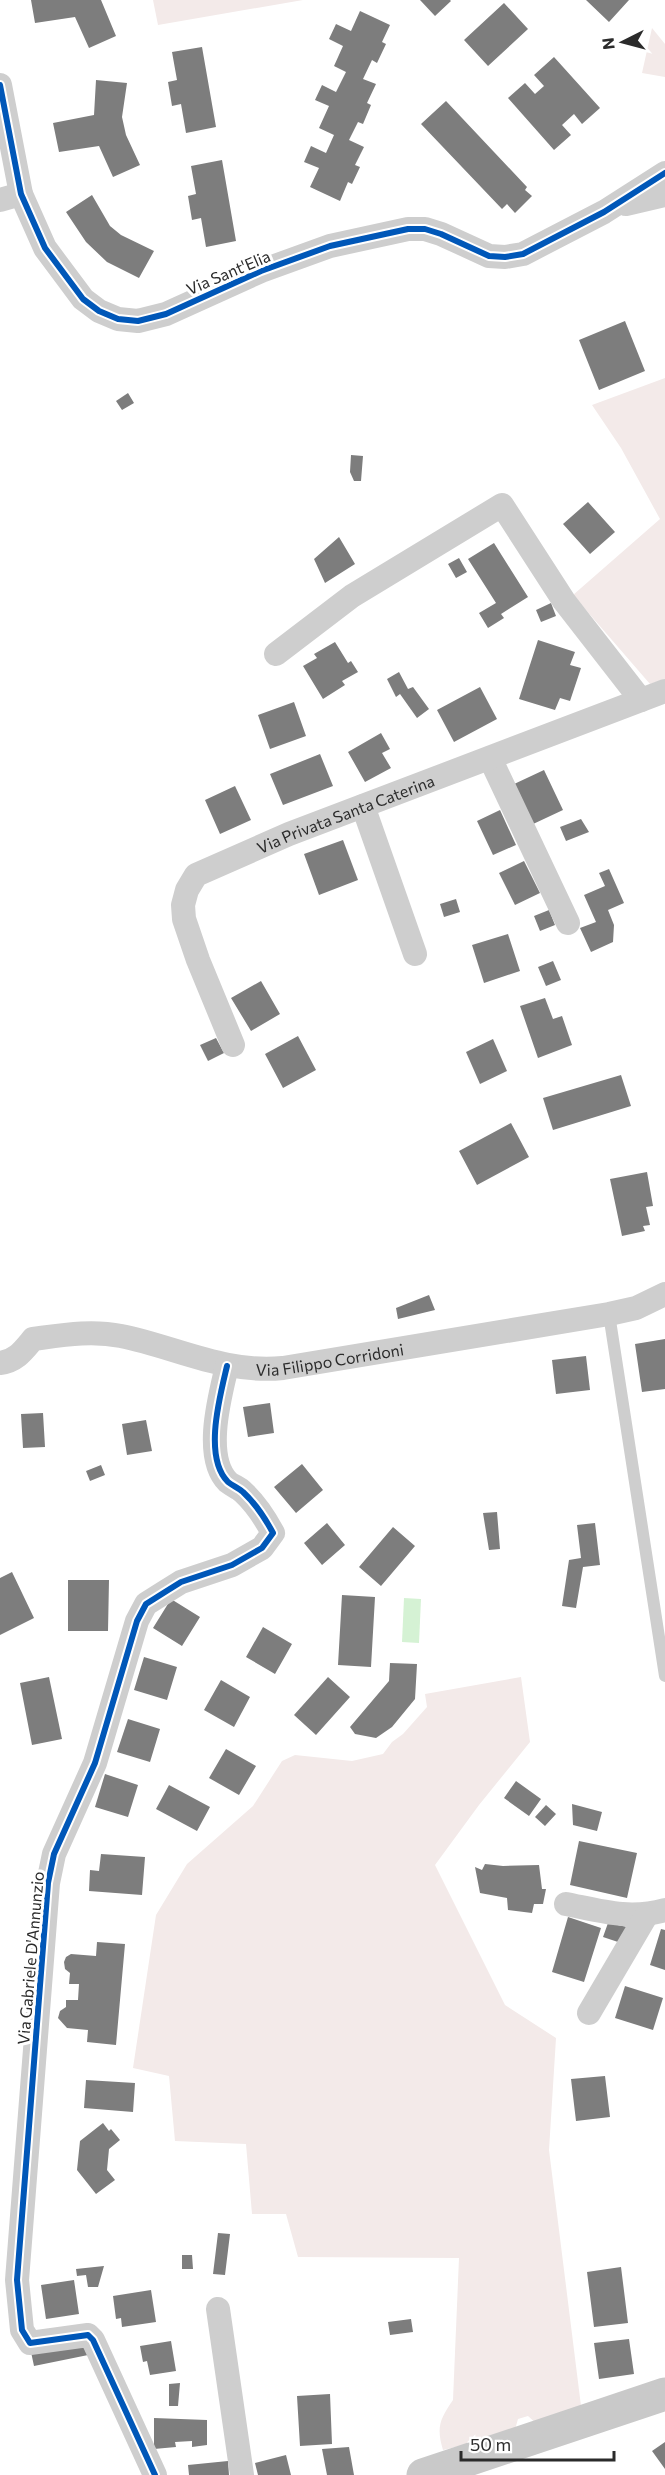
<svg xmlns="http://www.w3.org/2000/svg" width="665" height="2475" viewBox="0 0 665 2475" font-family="Commissioner,sans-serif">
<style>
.green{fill:#f3eae9}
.water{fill:#d5f2d4}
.building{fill:#7d7d7d}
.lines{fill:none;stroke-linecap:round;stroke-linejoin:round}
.lane{stroke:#cecece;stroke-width:12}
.street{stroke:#cecece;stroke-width:24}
.secondary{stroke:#c9c9c9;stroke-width:33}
.cycleway-casing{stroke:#fff;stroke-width:10}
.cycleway{stroke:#0057b8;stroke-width:6}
.labels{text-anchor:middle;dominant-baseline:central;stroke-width:6;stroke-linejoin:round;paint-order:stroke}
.street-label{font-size:16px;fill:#2b2b2b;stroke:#fff}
</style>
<rect width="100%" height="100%" fill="#fff"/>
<!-- green -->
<path class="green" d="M153,0H303L158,25Z
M652,28L665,44V77L642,73Z
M665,378V679L650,684L573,595L660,519L621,448L592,405Z
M521,1677L530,1742L479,1805L435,1865L505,2005L556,2038L549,2150L582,2414L539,2426L528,2416L518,2419L514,2433L443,2450C436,2427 440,2419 453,2400L459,2258L298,2257L286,2214H252L246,2144L175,2141L169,2076L133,2068L156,1915L187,1864L253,1806L282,1761L295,1755L352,1761L383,1754L392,1742L403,1734L427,1707L425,1694Z"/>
<!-- water -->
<path class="water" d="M404,1598L421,1599L419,1643L402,1642Z"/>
<!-- building -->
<path class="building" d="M31,0H101L116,36L89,48L75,17L35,23Z
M420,0H450L451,1L435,16Z
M586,0H629L609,22Z
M504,3L528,29L488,66L464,40Z
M360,11L390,25L382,42L386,44L377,63L372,60L363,79L376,84L367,103L371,105L363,124L358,122L349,140L364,147L355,165L360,167L352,184L348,182L340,201L310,187L319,168L304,162L311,146L326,153L334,135L319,128L329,106L315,100L322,85L336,92L346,72L334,66L343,46L329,39L336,24L351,31Z
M202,47L216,127L186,133L181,104L172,106L168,82L177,80L172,52Z
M554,57L600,108L582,124L574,114L562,125L571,135L554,150L508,98L525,83L535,94L544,86L534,75Z
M96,80L127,83L122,117L126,135L140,165L113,177L99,146L59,152L53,123L94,115Z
M446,101L527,187L525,190L532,196L515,213L507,204L502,209L421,124Z
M222,160L236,241L206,247L201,218L192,220L188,196L196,194L191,166Z
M92,195L110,226L121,235L154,251L139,278L107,262L86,242L66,212Z
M625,321L645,371L599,390L579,340Z
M128,393L134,403L122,410L116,401Z
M351,455L363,456L361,481H354L350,472Z
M588,502L615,532L590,554L563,524Z
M339,537L355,564L325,583L314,559Z
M494,543L528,597L501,614L504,618L488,628L479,613L496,603L468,559Z
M459,558L467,572L456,578L448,564Z
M551,603L556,616L541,622L536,610Z
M538,640L575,652L570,665L581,668L570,701L560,698L555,710L519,699Z
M335,642L348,663L351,661L358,672L342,681L345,685L323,699L303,666L317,658L314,654Z
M399,672L408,689L413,687L429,709L417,718L400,694L396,697L387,679Z
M480,687L497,719L454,742L437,710Z
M294,702L306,736L270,749L258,715Z
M381,733L390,749L382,753L391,768L365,782L348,752Z
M320,754L333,786L283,805L270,774Z
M544,770L563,810L531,825L512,785Z
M235,786L251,820L220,834L205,800Z
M500,810L516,845L493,855L477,821Z
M581,819L589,832L566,841L560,827Z
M343,840L358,880L319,895L304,854Z
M524,861L540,893L515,905L499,873Z
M609,869L624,903L608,910L614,925L613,942L591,952L580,928L596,922L584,895L605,886L599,873Z
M456,899L460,912L444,917L440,904Z
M549,910L555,925L540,931L534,916Z
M508,934L520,971L484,983L472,945Z
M553,961L561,980L546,986L538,967Z
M261,981L280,1014L251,1031L231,998Z
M545,998L553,1019L562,1016L572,1045L538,1058L520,1006Z
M298,1036L316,1070L283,1088L265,1054Z
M216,1038L224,1053L208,1061L200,1045Z
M493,1039L507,1071L480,1084L466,1052Z
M621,1075L631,1106L553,1130L543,1098Z
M511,1123L529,1157L477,1185L459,1151Z
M647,1172L653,1206L646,1207L650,1225L643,1226L645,1231L622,1236L610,1179Z
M429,1295L435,1310L398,1319L396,1308Z
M665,1339V1389L642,1392L635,1344Z
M586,1356L590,1390L556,1394L552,1360Z
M270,1403L274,1433L248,1437L243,1407Z
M43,1413L45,1447L23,1448L21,1414Z
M146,1420L152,1451L127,1455L122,1424Z
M302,1464L323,1490L296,1513L274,1487Z
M101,1465L105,1475L90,1481L86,1471Z
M497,1512L500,1549L489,1550L483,1513Z
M327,1523L345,1545L322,1565L304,1543Z
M595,1523L600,1565L583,1567L576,1608L562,1606L569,1560L581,1558L577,1525Z
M393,1527L415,1546L381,1586L359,1567Z
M12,1572L34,1618L0,1635V1578Z
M68,1580H109L108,1631H68Z
M342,1595L375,1597L371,1667L338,1665Z
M171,1599L200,1617L182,1646L153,1628Z
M263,1627L292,1644L275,1674L246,1657Z
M144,1657L177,1667L167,1700L134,1690Z
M390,1663L417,1664L415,1699L392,1727L376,1738L355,1734L350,1727L389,1681Z
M49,1677L62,1739L32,1745L20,1683Z
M328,1677L350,1697L316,1735L294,1715Z
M221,1680L250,1697L234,1727L204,1710Z
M128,1719L160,1729L150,1762L117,1752Z
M226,1749L256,1766L239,1795L209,1778Z
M105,1774L138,1785L128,1817L95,1807Z
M516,1781L541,1799L529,1816L504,1798Z
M169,1785L210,1807L197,1831L156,1809Z
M572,1804L602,1812L597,1831L573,1825Z
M546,1805L556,1814L545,1826L535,1817Z
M579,1841L637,1853L627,1898L570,1885Z
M101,1854L145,1857L142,1895L89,1891L90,1870L99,1871Z
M485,1864L503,1866L539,1865L542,1889H546L543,1904H534L532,1913L508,1910L507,1898L480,1893L475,1867L482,1870Z
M568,1917L601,1928L584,1982L552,1972Z
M608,1923L632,1928L621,1943L603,1937Z
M661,1929L665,1930V1970L650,1965Z
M97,1942L125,1944L116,2045L87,2042L88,2030L67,2028L58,2018L60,2011L66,2007V2000H78L79,1984H69L70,1973L65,1969L64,1962L66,1957L71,1954L96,1956Z
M625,1986L663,1998L653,2030L615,2018Z
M605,2076L610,2117L576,2121L571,2079Z
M86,2080L135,2083L133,2112L84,2108Z
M103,2123L109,2131L111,2129L120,2140L109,2149L107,2170L115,2180L96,2194L77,2170L80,2141Z
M218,2233L230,2234L225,2275L213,2274Z
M182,2255H192L193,2269H182Z
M104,2266L98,2287H88L86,2275L77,2276L76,2269Z
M621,2267L628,2323L594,2327L587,2272Z
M74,2280L79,2314L46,2319L41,2285Z
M151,2290L156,2322L122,2327L121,2318L116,2319L113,2296Z
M411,2319L413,2332L390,2335L388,2322Z
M629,2339L634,2374L599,2379L594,2343Z
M86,2341L93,2354L34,2366L31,2352Z
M171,2341L176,2371L150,2375L147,2361L143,2362L140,2346Z
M180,2383L178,2406H169V2384Z
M330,2394L332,2444L300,2446L297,2396Z
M154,2418L207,2420V2445L192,2447V2441L175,2442L176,2447L154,2449Z
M665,2442V2469L652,2451Z
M349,2447L354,2475H327L322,2449Z
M286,2455L291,2475H258L255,2463Z
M228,2461L229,2475H189L188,2465Z"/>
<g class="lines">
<!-- lane -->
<path class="lane" d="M609,1314L665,1676"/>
<!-- street -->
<g class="street">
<path d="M0,85L21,194L45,248L83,299L99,311L118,319L138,321L166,314L261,271L330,246L408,229H425L441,234L489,256L505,257L523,254L604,212L665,173"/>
<path d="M0,200L21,194"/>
<path d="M626,204L665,195"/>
<path d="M276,654L352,596L502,505L564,601L641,700"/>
<path d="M490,758L568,923"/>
<path d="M363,806L415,954"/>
<path id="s1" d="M233,1045L198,960L184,919L183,905L187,890L196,875L289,834L665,691"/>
<path id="s2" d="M0,1363C16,1361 23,1351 33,1339C63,1335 91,1330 121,1336C176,1347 225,1374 283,1368L609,1314L636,1308L665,1294"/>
<path d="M566,1904C601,1911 629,1920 665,1910"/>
<path d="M589,2013L646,1916"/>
<path d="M218,2309L242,2475"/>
<path d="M155,2475L93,2340L88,2335L30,2343L22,2330L17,2280L48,1883L54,1854L95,1763L137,1621L146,1604L165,1592L181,1582L232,1565L262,1548L273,1533C265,1518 256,1504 243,1492C239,1488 233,1486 228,1482C203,1457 220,1396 227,1366"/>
</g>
<!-- secondary -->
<path class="secondary" d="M423,2475L665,2394"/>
<defs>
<path id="cycleway" d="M0,85L21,194L45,248L83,299L99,311L118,319L138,321L166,314L261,271L330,246L408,229H425L441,234L489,256L505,257L523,254L604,212L665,173
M155,2475L93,2340L88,2335L30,2343L22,2330L17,2280L48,1883L54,1854L95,1763L137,1621L146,1604L165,1592L181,1582L232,1565L262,1548L273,1533C265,1518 256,1504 243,1492C239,1488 233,1486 228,1482C203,1457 220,1396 227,1366"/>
</defs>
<!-- cycleway casing -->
<use href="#cycleway" class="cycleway-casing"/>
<!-- cycleway -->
<use href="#cycleway" class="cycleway"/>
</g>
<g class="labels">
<!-- street labels -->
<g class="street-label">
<text transform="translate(228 272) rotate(-23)">Via Sant'Elia</text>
<text stroke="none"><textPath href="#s1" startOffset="344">Via Privata Santa Caterina</textPath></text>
<text stroke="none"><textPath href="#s2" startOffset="344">Via Filippo Corridoni</textPath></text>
<text transform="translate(30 1958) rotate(-85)">Via Gabriele D'Annunzio</text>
</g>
</g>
<!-- north arrow -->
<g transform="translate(623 42) rotate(264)" stroke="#ffffff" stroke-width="4.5" paint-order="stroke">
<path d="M0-4.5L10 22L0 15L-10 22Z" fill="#2b2b2b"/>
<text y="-9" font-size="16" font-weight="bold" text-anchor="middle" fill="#2b2b2b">N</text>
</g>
<!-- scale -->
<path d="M461 2451v9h153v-9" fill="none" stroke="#2b2b2b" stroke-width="3"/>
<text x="470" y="2451" font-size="18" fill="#2b2b2b" stroke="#ffffff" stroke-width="4.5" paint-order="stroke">50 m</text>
</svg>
